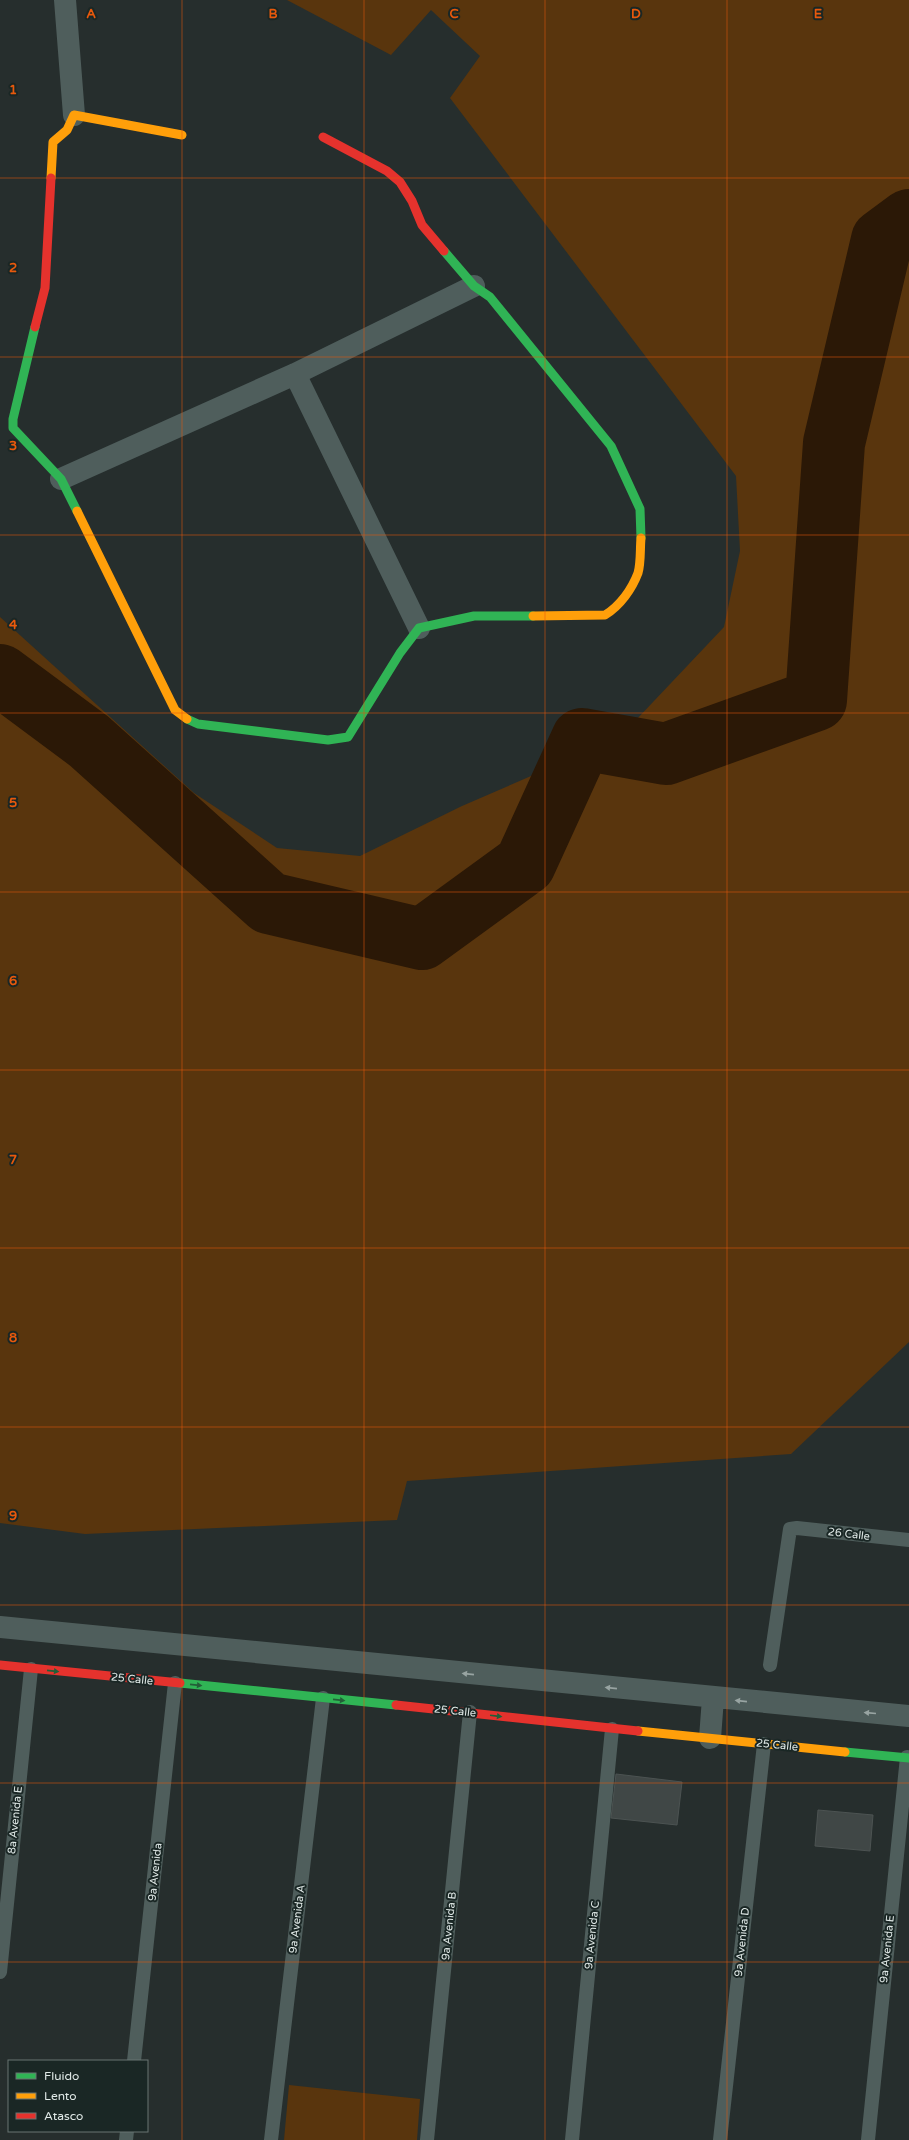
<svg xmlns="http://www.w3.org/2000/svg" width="909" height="2140" viewBox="0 0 909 2140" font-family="'Varela Round',sans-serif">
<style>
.green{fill:#59350d}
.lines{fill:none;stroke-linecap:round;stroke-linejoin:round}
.river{stroke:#2b1806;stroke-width:62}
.building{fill:#404746;stroke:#4c5352}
.lane{stroke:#4f5e5c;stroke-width:14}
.street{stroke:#4f5e5c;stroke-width:22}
.fast{stroke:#30b455;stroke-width:9}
.slow{stroke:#ff9f0a;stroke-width:9}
.jam{stroke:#e5322d;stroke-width:9}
.oneway{fill:#235f38}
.oneway2{fill:#98a4a2}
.grid{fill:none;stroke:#e8590c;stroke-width:1;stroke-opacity:0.55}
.labels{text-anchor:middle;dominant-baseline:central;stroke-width:4;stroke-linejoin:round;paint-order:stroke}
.street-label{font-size:11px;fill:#e0e9e7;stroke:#1a2725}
.grid-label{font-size:13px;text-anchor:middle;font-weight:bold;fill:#e8590c;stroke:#1a2725;stroke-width:4;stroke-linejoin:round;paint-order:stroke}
</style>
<rect width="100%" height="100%" fill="#262e2d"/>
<!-- green -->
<path class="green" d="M287,0H909V1342L791,1454L407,1481L397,1520L85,1534L0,1523V617L194,793L277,848L360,856L462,806L561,763L636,720L724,627L740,551L736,476L450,98L480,56L431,10L391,55Z
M289,2085L420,2099L417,2140H284Z"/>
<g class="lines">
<!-- river -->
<path class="river" d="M0,675L89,741L269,903L422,939L525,864L582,739L666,754L816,700L834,443L882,240L909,220"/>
</g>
<!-- building -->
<path class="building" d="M616,1774L682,1782L677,1825L611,1818Z
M818,1810L873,1815L870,1851L815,1846Z"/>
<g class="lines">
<!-- lane -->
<path class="lane" d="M770,1665L790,1529L797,1528L909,1540
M0,1972L31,1669
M134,2061L175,1683
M126,2140L127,2131
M271,2140L323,1698
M427,2140L470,1712
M572,2140L612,1729
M720,2140L764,1744
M868,2140L907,1757"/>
<!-- street -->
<path class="street" d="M65,0L74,115
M295,374L419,628
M61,479L295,374L474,286
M0,1627L909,1716
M710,1738L713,1698"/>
<!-- fast -->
<path class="fast" d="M444,251L474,286L490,297L611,446L640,509L641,538
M35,327L13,419V428L61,479L77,511
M187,719L198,724L328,740L348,737L400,653L419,628L474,616H533
M180,1683L396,1705
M845,1752L909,1758"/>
<!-- slow -->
<path class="slow" d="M51,178L53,142L67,130L74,115L182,135
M77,511L175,710L187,719
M533,616L605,615C620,606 632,589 638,573C641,563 640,548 641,538
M638,1731L845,1752"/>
<!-- jam -->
<path class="jam" d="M323,137L387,171L400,182L412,201L422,225L444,251
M35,327L45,288L51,178
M0,1665L180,1683
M396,1705L638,1731"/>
</g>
<!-- one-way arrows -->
<defs><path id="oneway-solid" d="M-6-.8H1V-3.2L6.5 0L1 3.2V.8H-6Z"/></defs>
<g class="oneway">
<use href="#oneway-solid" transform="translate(53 1671) rotate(6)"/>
<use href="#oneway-solid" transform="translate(196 1685) rotate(6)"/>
<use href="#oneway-solid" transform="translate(339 1700) rotate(6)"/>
<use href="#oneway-solid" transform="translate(496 1716) rotate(7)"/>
</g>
<g class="oneway2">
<use href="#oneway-solid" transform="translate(468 1674) rotate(-174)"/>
<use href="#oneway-solid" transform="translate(611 1688) rotate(-174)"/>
<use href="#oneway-solid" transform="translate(741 1701) rotate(-174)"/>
<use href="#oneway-solid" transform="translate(870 1713) rotate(-175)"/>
</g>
<!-- grid -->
<path class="grid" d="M182,0V2140M364,0V2140M545,0V2140M727,0V2140M0,178H909M0,357H909M0,535H909M0,713H909M0,892H909M0,1070H909M0,1248H909M0,1427H909M0,1605H909M0,1783H909M0,1962H909"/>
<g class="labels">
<!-- street labels -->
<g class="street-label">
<text transform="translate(849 1534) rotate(7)">26 Calle</text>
<text transform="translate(132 1679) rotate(6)">25 Calle</text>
<text transform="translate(455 1711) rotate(6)">25 Calle</text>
<text transform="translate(777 1745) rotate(6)">25 Calle</text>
<text transform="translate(15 1820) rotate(-84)">8a Avenida E</text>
<text transform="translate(155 1872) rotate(-84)">9a Avenida</text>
<text transform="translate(297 1919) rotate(-83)">9a Avenida A</text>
<text transform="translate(449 1926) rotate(-84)">9a Avenida B</text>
<text transform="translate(592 1935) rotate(-84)">9a Avenida C</text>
<text transform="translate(742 1942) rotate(-84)">9a Avenida D</text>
<text transform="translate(887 1949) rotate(-84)">9a Avenida E</text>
</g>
</g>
<g class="grid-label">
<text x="91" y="18">A</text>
<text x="273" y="18">B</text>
<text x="454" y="18">C</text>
<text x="636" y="18">D</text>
<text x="818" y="18">E</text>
<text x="13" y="94">1</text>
<text x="13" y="272">2</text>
<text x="13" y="450">3</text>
<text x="13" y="629">4</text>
<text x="13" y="807">5</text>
<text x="13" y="985">6</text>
<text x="13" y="1164">7</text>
<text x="13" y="1342">8</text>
<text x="13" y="1520">9</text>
</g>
<!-- legend -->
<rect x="8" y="2060" width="140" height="72" fill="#1a2725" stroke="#697573"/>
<rect x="16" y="2073" width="20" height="6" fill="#30b455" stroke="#697573"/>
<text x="44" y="2080" font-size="12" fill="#e0e9e7">Fluido</text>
<rect x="16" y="2093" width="20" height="6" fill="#ff9f0a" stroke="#697573"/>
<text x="44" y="2100" font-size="12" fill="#e0e9e7">Lento</text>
<rect x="16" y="2113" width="20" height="6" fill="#e5322d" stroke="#697573"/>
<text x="44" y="2120" font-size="12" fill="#e0e9e7">Atasco</text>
</svg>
